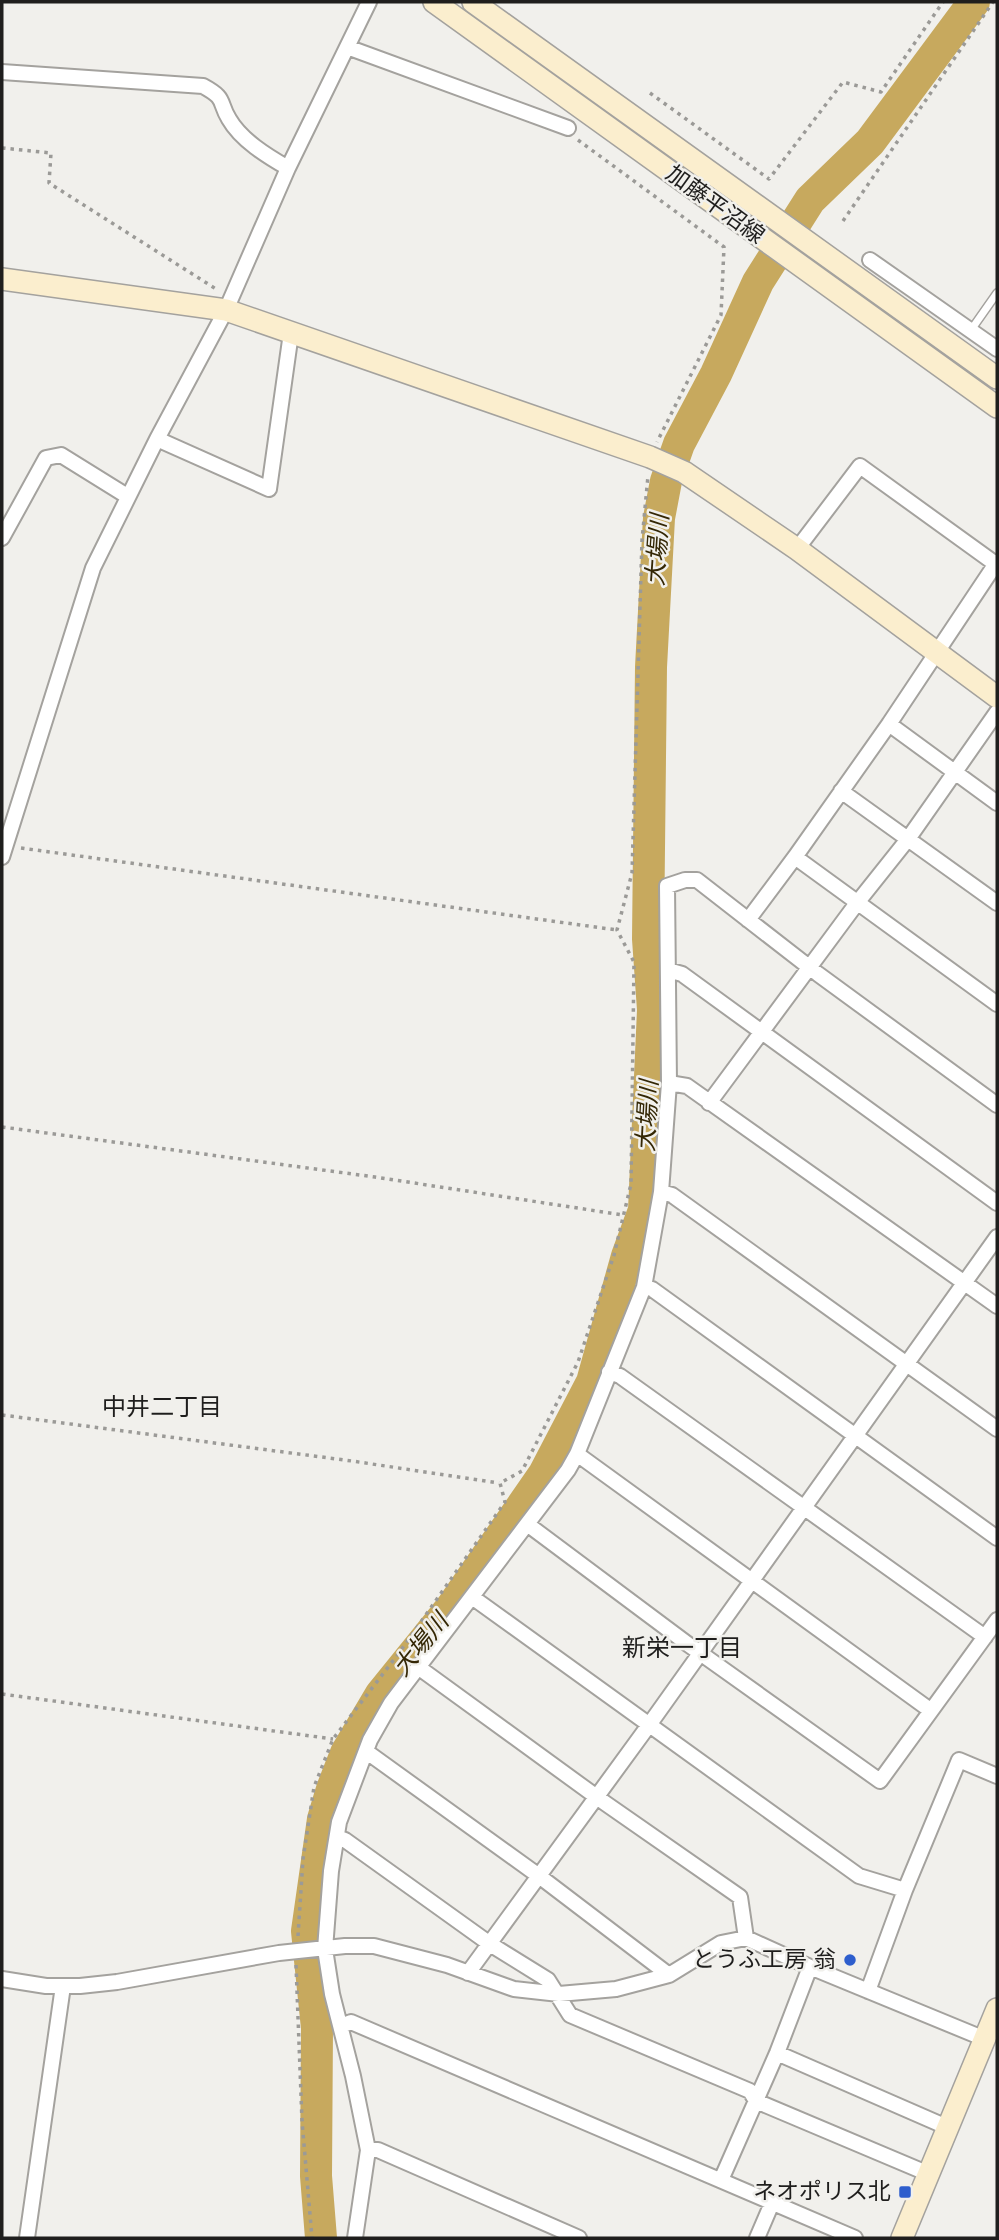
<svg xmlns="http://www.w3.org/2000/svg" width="999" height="2240" viewBox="0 0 999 2240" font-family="'Varela Round','Noto Sans JP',sans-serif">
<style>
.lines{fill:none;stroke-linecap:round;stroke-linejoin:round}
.river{stroke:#c7a95e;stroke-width:32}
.lane-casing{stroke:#a4a29e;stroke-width:10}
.street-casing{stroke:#a4a29e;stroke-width:18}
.secondary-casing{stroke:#a4a29e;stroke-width:24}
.path{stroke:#9b9a97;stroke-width:3.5;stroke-dasharray:3.5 5;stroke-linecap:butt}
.lane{stroke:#fff;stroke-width:7}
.street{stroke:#fff;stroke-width:14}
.secondary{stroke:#fbeece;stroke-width:21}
.poi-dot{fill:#2e5ecd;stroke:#f1f0ec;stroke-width:2.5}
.labels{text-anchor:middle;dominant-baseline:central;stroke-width:5;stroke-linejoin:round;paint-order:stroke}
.street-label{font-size:23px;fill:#1f1e1d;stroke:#f1f0ec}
.poi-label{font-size:23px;fill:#1f1e1d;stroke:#f1f0ec;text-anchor:end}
.water-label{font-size:24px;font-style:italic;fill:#342705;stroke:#f1f0ec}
.neighbourhood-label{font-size:24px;fill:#1f1e1d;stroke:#f1f0ec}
</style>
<rect width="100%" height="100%" fill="#f1f0ec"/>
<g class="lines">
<!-- river -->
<path class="river" d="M321,2238L316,2176L317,2028L307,1931L323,1819L332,1789L346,1753L381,1694L453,1605L544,1474L592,1382L627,1256L644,1210L653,1010L648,939L651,667L659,518L666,481L679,444L716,374L758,282L810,200L870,142L974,2"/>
<defs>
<path id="lane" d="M971,330L997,293"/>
<path id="street" d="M347,47L568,128
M2,72L203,86C227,99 218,101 229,119C241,140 267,156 288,168
M870,260L997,349
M157,439L269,489L291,333
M2,538L46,458L61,455L127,496
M797,549L860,466L997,565
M889,724L997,803
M841,791L997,903
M2,857L93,568L157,439L226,310L288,168L369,2
M795,857L997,1004
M748,920L795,857L889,724L997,562
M668,970L682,974L997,1203
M669,1083L687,1086L997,1306
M709,1103L857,903L908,839L997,712
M661,1192L672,1195L997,1429
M644,1287L652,1289L997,1538
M609,1372L620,1376L985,1637
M577,1454L930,1710
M527,1524L689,1645L880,1781L997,1620
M472,1597L859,1876L905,1890
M418,1667L605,1803L740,1897L746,1938
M367,1752L539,1876L669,1975
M337,1837L345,1840L490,1944L548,1980L570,2015L750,2091L756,2101L929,2174
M468,1973L649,1725L997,1237
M2,1979L46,1986H80L117,1982L279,1953L345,1946H374L447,1965L514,1989L559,1994L616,1989L669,1975L721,1943L746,1938L810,1967L985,2039
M868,1991L905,1890L959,1760L997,1776
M341,2026L351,2022L855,2238
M777,2053L949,2128
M368,2150H378L579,2238
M721,2180L777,2053L810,1967
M27,2238L63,1986
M355,2238L368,2150L353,2076L332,1994L325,1949L331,1871L339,1822L370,1740L391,1703L568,1470L577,1454L644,1287L661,1192L669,1083L667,886L685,880H697L818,974L997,1105
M757,2238L772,2203"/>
<path id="secondary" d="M434,2L997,407
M473,2L997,378
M2,279L226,310L650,457L684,472L797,549L997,697
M902,2238L997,2009"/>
</defs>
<!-- lane casing -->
<use href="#lane" class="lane-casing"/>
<!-- street casing -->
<use href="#street" class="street-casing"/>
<!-- secondary casing -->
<use href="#secondary" class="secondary-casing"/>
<!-- path -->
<path class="path" d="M650,93L769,179L843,82L881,92L943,2
M578,140L724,247L721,315L657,442
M2,148L51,153L49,183L216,289
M843,221L993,2
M21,848L617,930
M2,1127L375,1177L623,1215
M2,1415L352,1461L499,1483
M2,1694L333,1739
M298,1936L303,1859L314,1787L333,1739L399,1653L505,1502L500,1483L522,1471L578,1362L614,1255L631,1184L634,962L617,930L632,873L642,540L648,476
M296,1965L302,2121L312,2238"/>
<!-- lane -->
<use href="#lane" class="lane"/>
<!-- street -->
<use href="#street" class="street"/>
<!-- secondary -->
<use href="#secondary" class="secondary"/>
</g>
<!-- markers -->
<g class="poi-dot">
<circle cx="850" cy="1960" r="7"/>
<rect x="898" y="2185" width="14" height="14" rx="3.5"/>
</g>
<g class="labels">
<!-- street labels -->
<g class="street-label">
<text transform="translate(715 205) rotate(36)">加藤平沼線</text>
</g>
<!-- poi labels -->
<g class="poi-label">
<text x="836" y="1960">とうふ工房 翁</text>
<text x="891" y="2192">ネオポリス北</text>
</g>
<!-- water labels -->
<g class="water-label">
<text transform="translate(658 550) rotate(-86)">大場川</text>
<text transform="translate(648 1116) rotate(-87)">大場川</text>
<text transform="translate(421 1645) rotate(-51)">大場川</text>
</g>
<!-- neighbourhood labels -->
<g class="neighbourhood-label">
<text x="162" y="1407">中井二丁目</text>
<text x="682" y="1648">新栄一丁目</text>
</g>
</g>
<!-- border -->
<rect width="999" height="2240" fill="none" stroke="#1f1e1d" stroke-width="7"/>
</svg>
